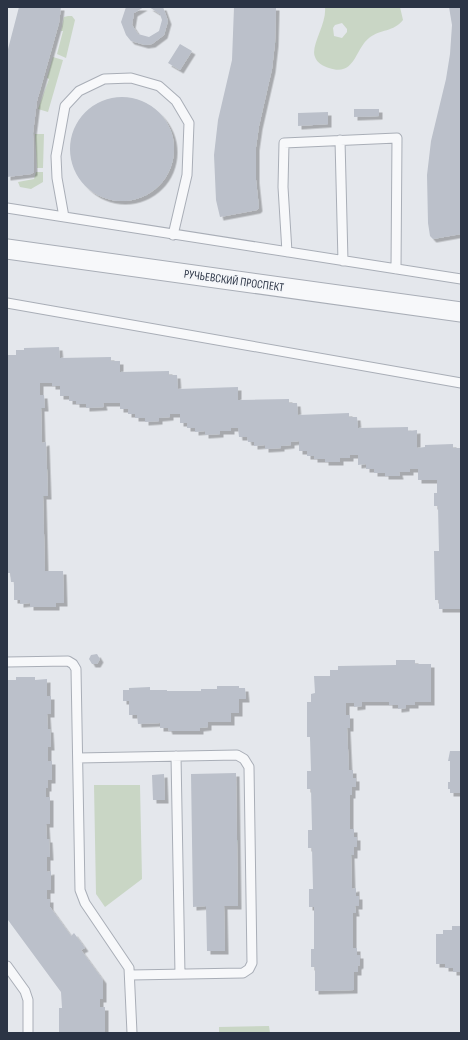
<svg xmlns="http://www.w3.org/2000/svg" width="468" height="1040" viewBox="0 0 468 1040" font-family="'Sofia Sans Condensed',sans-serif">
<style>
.green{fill:#c9d6c5;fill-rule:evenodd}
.building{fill:#bbc0ca;filter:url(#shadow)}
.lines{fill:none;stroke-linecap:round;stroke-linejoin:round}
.service-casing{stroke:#a9aeb7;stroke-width:11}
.minor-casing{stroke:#a9aeb7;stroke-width:21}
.service{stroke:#f7f8fa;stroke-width:9}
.minor{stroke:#f7f8fa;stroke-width:19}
.labels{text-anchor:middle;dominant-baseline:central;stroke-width:4;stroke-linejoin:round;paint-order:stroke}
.street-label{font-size:12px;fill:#2b3445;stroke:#f4f6f9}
</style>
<defs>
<filter id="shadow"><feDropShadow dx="3.5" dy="3.5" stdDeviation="0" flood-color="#0004"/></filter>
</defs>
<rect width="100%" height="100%" fill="#e4e7ec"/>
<!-- green -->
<path class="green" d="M325,7H400L403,20C394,32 380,29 369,38C355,49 355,77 329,68C323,66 317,63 315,57C310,46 327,24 325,7ZM342,23L347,29V32L342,38L334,36L333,28L335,25Z
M68,16H72L75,20L66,58L57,54L63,31H61L64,17Z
M53,57L63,60L48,112L38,109L49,79L47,78Z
M35,134H44L43,168H37Z
M36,172H43V182L31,189L20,187L18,182L34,179Z
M94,785H140L142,879L105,907L96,894Z
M269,1026L270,1033H219V1027Z"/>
<!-- building -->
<path class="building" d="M19,7H61L59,23L37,101L33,133L34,172L31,174L7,177V53Z
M126,7H144L134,13L132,25L138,34L149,37L159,31L162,20L160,14L149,7H163L168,21L164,35L152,44L145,45L131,41L126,35L121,22Z
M234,7H276L275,43L272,69L259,126L256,147V180L259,208L257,210L220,217L216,200L214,155L218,120L232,60Z
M449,7H461V234L433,239L430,236L428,223L427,175L431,141L446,79L450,54L452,25Z
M180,44L192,51L180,70L168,63Z
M70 149a52 52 0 1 1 104 0a52 52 0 1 1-104 0Z
M354,109H379V116L354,117Z
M328,112V124L298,126V113Z
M59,347L60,358L111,357V361H120V372L169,371V375H177L178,389L238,387V400L289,399V403H297L298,415L349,413V417H357L358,428L408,427V431L417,430V448L425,447V445L453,444V448H461V609H439V600H435L434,551H439L438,506H434V493H437V480H418V469H410V472H399L400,476H385V473H374V469H366V464L358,465V455H350V458H340V462H325V459H314V456H307V451H299V441L291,442V445L281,446V448L265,449V445L254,446V442H248L247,437H239L238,428H231V431H220V434L205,435V431L195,432V428H187V423H180V414H170V417L159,418V421L145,422V418H135V414H128V409H120V403H103L104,407L86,408V404H76V401H69V396H60V386H52V383H40V395H44L45,408H41L42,443L46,442L48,496H43L45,571H63L64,603H56V607H30V603L20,604V600H14V582H11L10,573H7V355H16V350H24V348Z
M97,654L100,659L97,664H92L89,659L91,655Z
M396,660H415V664H431V702H415V705H406V708L398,709V705H389V702H362V706L354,707V703H346V715H350V728H347L349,770H353V778H356V787H352V795H350V829H354V837H357V847H354V855H351L352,889L356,888V896H359V906H355L356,913H353V948H357V955H360V965L358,966V972H354V990L315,991V967H311V949H314V907H309V889H313L312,848H308V830H312L311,789H307V771H311L310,737H307V702H311V694L315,693L314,676H330V670H338V666L396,665Z
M16,677H35V680L47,679V696H51V714H47L48,729H50L51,747H48V761H52V780H48V788H46V797H50V824H46L47,839H49L50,857H47V872L51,871V890H47V899H50V907L71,936L74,933L85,948L81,950L103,980V999H100V1007H105V1033H59V1008H62L61,992L8,920L7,680H16Z
M217,686H239V688H245L246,699H239V713H231V722H208V727L200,728V731H169L168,728H160V723L138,724L137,715H129V701H123V690H129V688L150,687V690H167V691H201V689H217Z
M450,751H461V793H450V789H448V782H450V761H448Z
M236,773L238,906H224L225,951H207L206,906L193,907L191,774Z
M164,774L165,800H153L152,775Z
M452,926H461V972H453V968H445V964H436V934H443V930H452Z"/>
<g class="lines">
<defs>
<path id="service" d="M340,140L343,261
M7,208L461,279
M64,217L57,178L56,156L65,106L79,91L104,79L131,78L159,86L176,101L189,123L187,175L173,235
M287,252L283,187L284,143L397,138L396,269
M7,303L461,383
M7,662L68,661L73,664L76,669L80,890L85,903L129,968L132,1033
M176,756L180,974
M78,758L237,755L244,759L249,767L252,963L249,969L243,973L131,975
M7,966L25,991L28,1000V1033"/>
<path id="minor" d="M7,249L461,312"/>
</defs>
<!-- service casing -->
<use href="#service" class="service-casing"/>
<!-- minor casing -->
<use href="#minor" class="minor-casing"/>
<!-- service -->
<use href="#service" class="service"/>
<!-- minor -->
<use href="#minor" class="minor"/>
</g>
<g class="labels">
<!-- street labels -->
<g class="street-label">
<text transform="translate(234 281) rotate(8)">РУЧЬЕВСКИЙ ПРОСПЕКТ</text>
</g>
</g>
<!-- border -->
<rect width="468" height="1040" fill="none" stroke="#2b3445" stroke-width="16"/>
</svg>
